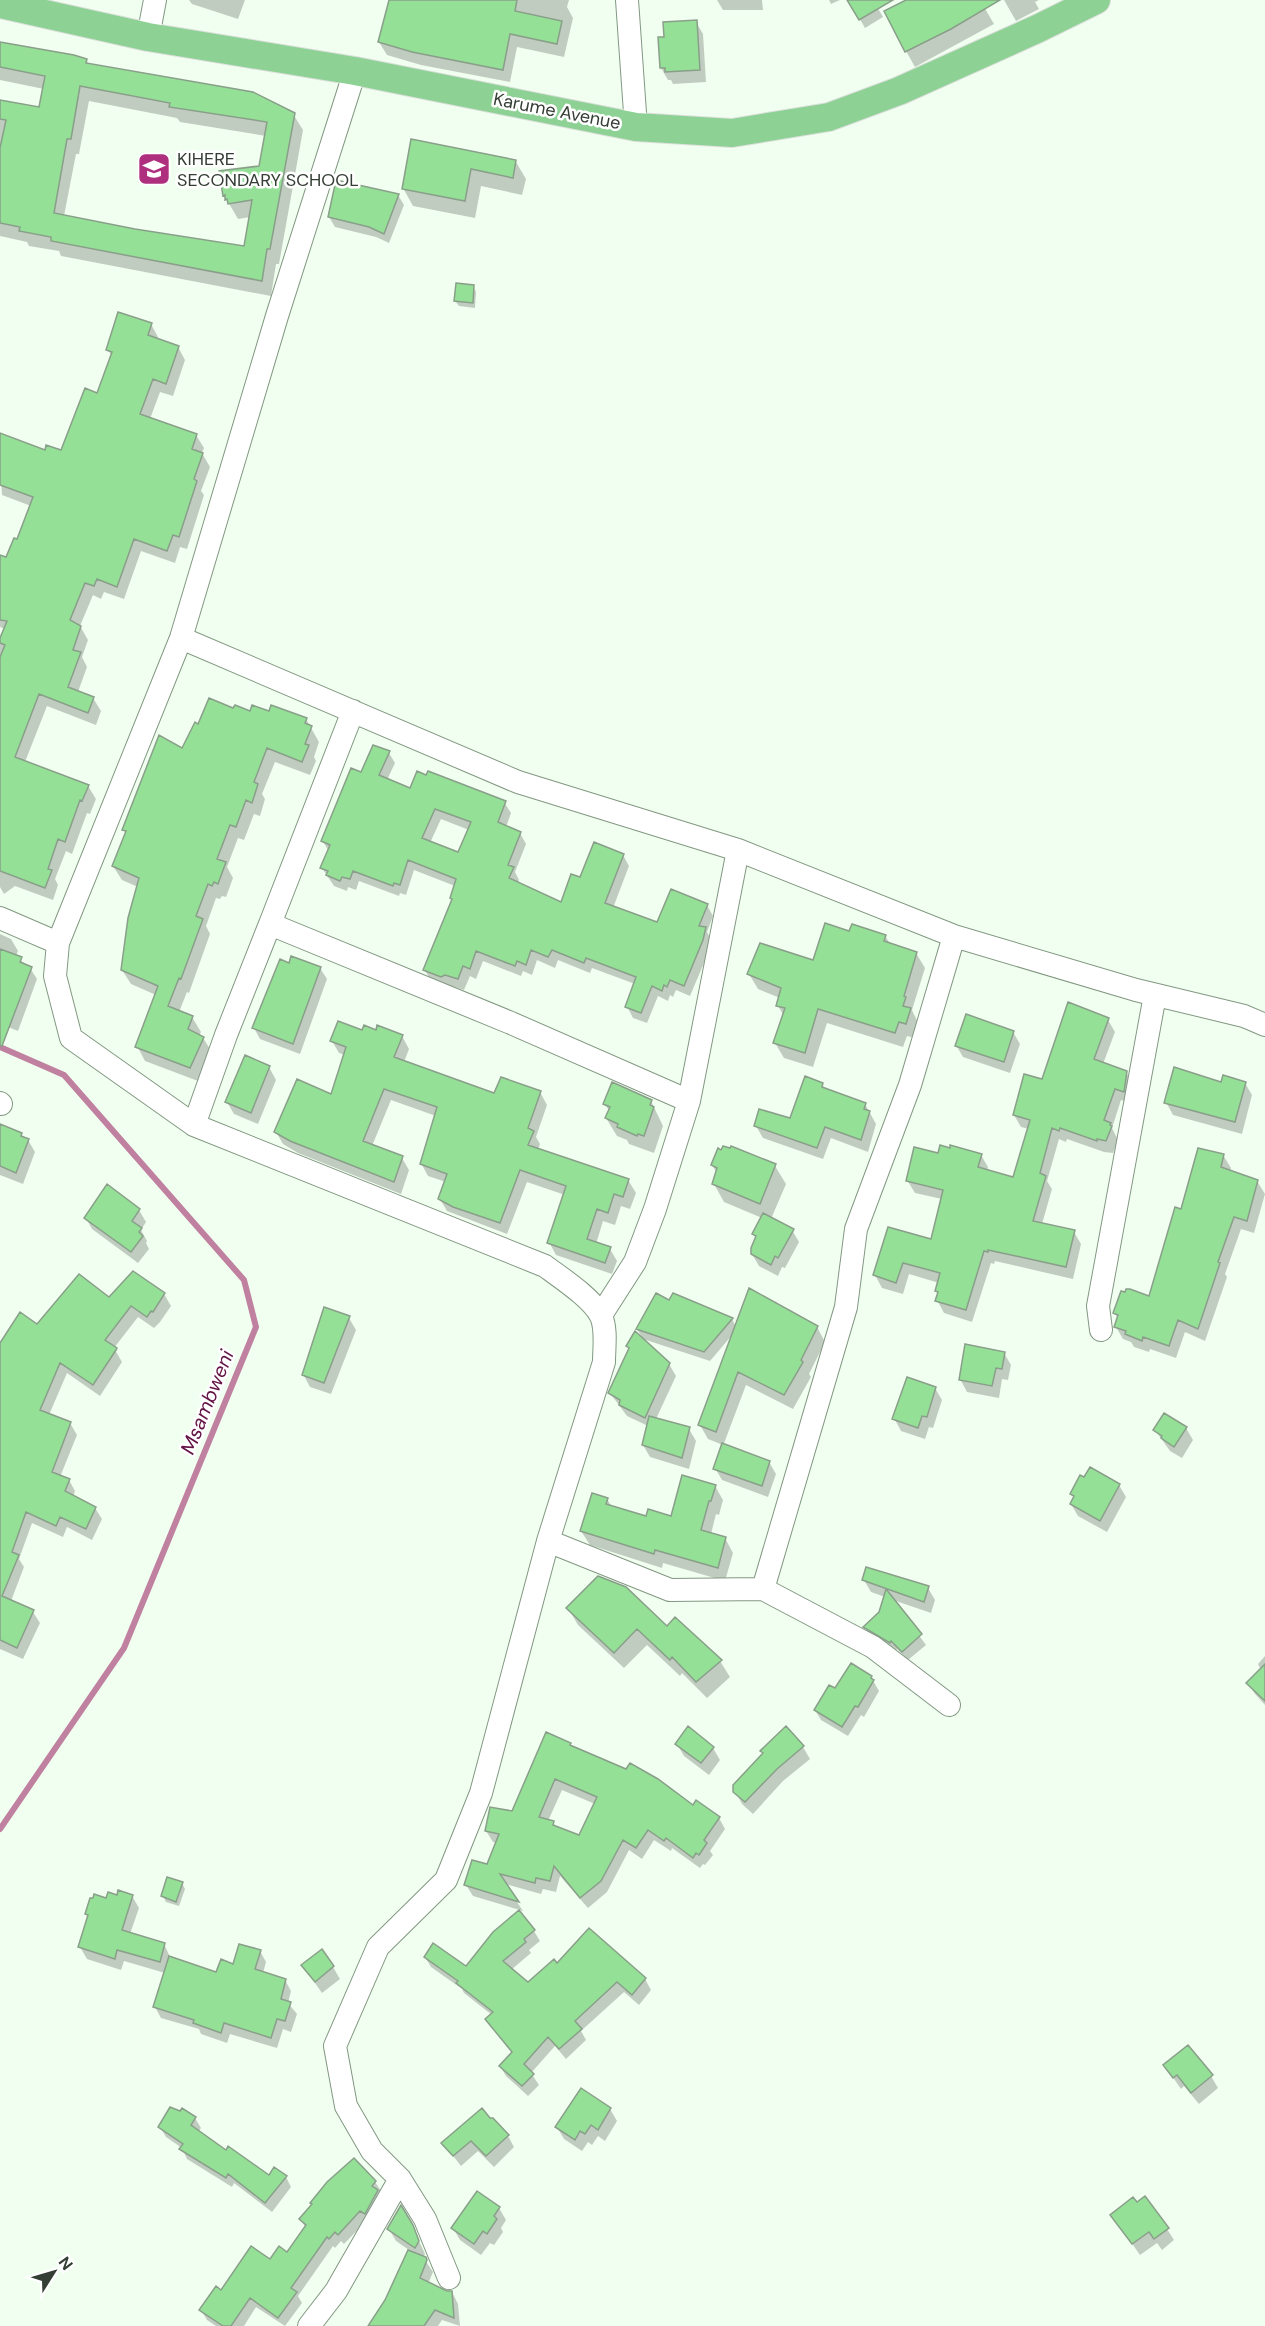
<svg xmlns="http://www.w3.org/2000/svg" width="1265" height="2326" viewBox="0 0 1265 2326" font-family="'DM Sans',sans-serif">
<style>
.shadow{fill:#0003;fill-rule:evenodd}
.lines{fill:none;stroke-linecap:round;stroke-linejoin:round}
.stream{stroke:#c081a1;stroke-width:6}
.building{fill:#95e097;stroke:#899f89;stroke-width:1.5;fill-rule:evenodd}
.minor-casing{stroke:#829882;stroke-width:24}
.major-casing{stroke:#dfe0df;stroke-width:30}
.minor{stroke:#fff;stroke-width:22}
.major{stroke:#8dd294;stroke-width:28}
.labels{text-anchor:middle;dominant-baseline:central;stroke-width:5;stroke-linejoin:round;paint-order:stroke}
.street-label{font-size:18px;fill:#343e34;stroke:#fff}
.poi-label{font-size:18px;fill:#343e34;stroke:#fff;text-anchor:start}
.water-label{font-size:20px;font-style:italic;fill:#631345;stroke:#fff}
</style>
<rect width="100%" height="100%" fill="#f1fff0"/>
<!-- shadow -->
<path class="shadow" d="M189,0H245L238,19L192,4Z
M390,0H569L567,7L573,18L564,57L517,47L510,82L421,65L387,55L379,42Z
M717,0H762L763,10H723Z
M829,0H840L831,4Z
M849,0H873L883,17L865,28Z
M909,0H980L994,24L915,67L906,51Z
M1004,0H1039L1035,2L1039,9L1016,21Z
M696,22L703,34L706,82L673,84L671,80H668L661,68L666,38Z
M0,43L86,60L89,65L293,114L303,130L279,264H276L271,296L61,256L59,251L29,246L27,242L0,236V101L40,108L44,89L0,80ZM89,101L177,118L180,122L266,136L260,168L224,195L238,219L251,217L245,248L135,230L64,216L76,154H79Z
M413,140L516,162L526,179L522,195L481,186L475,218L413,206L403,188Z
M398,195L404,205L389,243L376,237L335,227L329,217Z
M473,286L476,292L475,308L459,306L455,301Z
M151,324L158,337L157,340L178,347L185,360L173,396L160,392L150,419L196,435L204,448L202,453L210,467L201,491L204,495L187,549L180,547L175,563L141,551L124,599L104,592L101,599L93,595L80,626L88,640L82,657L87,667L78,692L93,698L101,711L96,725L47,706L25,762L88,786L96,799L90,814L87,813L72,854L66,851L55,879L58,885L53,900L15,886L4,894L0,887V642L5,629L0,627V577L18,541L31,506L2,495L0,465L46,452H61L98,395L112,356L108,350Z
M234,710L306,719L319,742L314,757L316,761L310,775L275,762L262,794L265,799L260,816L254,814L244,840L238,838L227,867L233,878L226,897L222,896L220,899L216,898L206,926L210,934L189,993L187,992L179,1012L192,1017L201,1032L199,1036L203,1038L212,1052L198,1081L145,1061L137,1046L156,995L131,984L122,970L138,887L122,880L113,866L126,834L124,830L199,726Z
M389,753L395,763L387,780L411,790L504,802L511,813L506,827L520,833L526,844L515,872L519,880L518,884L561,904L581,879L623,855L629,866L613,908L658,924L707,905L713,916L707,932L711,940L709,951L690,996L676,990L673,997L670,995L668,1001L658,996L647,1023L633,1018L627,1006L635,984L592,968L590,973L558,960L555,968L537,960L532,975L523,971L521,976L483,961L476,979L470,976L464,990L452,986L448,988L431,981L425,970L452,901L451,898L455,886L414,870L406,895L400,893L399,896L359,881L356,890L348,887L347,891L334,886L322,868L329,852L323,841L362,774ZM441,819L469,830L459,854L430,843Z
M850,933L885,936L891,945L916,953L925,968L912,1010L919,1025L915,1038L907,1036L903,1047L827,1023L813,1067L784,1058L775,1043L784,1016L778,1006L780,998L758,989L749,974L814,962Z
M0,934L11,939L18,951L16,956L30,968L37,979L18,1031L3,1025L0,1019Z
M290,965L320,968L327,979L300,1054L260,1039L254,1028Z
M1108,1020L1115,1032L1103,1064L1126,1072L1133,1085L1130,1103L1121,1100L1112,1128L1118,1140L1113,1153L1104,1152L1067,1139L1066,1142L1059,1139L1047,1181L1052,1189L1042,1224L1074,1232L1081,1244L1073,1279L995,1261L994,1264L991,1263L972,1322L944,1313L937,1300L939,1283L909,1274L903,1294L882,1288L875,1275L932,1241L942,1199L915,1193L907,1180L939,1155H981L988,1167L987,1171L1014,1179L1029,1129L1021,1127L1014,1115L1043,1081Z
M363,1032H377L402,1036L409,1049L404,1062L495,1095L540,1092L547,1105L536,1137L540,1144L538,1150L628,1180L636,1193L630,1209L621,1206L615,1225L603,1221L596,1244L610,1249L617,1261L612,1274L556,1255L549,1242L565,1195L527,1182L507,1234L447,1211L440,1199L446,1182L428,1176L421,1163L436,1116L391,1100L372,1146L402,1158L409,1170L401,1194L298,1153L283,1144L276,1132L332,1096L345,1055L339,1053L332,1041Z
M1013,1032L1020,1044L1010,1073L963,1057L956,1045Z
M269,1067L276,1080L258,1124L234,1114L227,1102Z
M1222,1083H1245L1252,1095L1242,1134L1173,1115L1166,1102Z
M822,1084L825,1090L865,1104L876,1124L868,1152L831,1138L823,1159L763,1138L756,1126L791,1120Z
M651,1101L663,1126L654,1153L629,1144L627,1140L617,1136L606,1118L609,1111L605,1104Z
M0,1126L21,1134L28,1140L35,1152L23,1184L0,1175Z
M731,1148L775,1166L786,1184L771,1219L792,1230L799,1242L785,1268L782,1267L778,1276L759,1266L752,1254L757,1239L754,1234L762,1218L724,1202L714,1184L717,1173L712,1165Z
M1223,1155L1231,1168L1230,1172L1257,1181L1265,1194L1254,1233L1241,1229L1225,1274L1227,1277L1205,1341L1185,1332L1176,1358L1150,1349L1149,1352L1134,1347L1131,1342L1123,1339L1116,1327L1118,1319L1115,1313L1150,1298L1182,1211Z
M139,1210L146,1222L141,1230L147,1241L146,1243L149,1249L138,1263L92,1229L86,1218Z
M164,1294L171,1306L160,1322L154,1328L138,1317L114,1348L122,1362L100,1396L67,1373L49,1415L70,1423L77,1435L60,1477L69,1480L75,1491L73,1497L95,1508L102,1519L92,1540L67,1527L63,1537L32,1523L19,1559L24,1567L11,1601L33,1612L40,1623L23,1659L0,1649V1346L37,1326L109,1299Z
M670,1302L706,1307L732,1319L736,1327H817L825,1342L809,1374L811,1377L793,1409L746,1385L723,1446L769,1462L776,1474L768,1497L722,1480L715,1468L723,1445L708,1439L700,1425L733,1334L710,1361L643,1339L637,1329Z
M349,1318L356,1330L331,1394L310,1387L303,1374Z
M1004,1353L1011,1365L1008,1380L1002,1379L999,1398L967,1392L960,1379Z
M669,1364L676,1376L656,1419L689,1429L696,1441L689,1469L650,1457L643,1445L648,1426L627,1416L610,1393Z
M935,1388L942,1400L933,1428L929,1427L925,1439L901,1431L894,1418Z
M1186,1428L1193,1440L1182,1458L1170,1451L1155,1430Z
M1085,1479L1119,1485L1126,1497L1107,1532L1078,1516L1071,1504L1075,1498L1072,1494Z
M715,1486L723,1500L719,1515L716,1514L711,1534L725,1538L733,1553L725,1581L663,1563L662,1568L590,1545L581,1531L607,1499L612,1507L647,1518H672Z
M864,1580L928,1588L935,1600L931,1613L893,1600L926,1645L908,1660L897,1649L896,1651L870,1636L865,1627L881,1613L885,1597L871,1592Z
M568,1608L667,1628L720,1661L730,1677L707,1698L682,1673L680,1676L647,1645L624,1668L578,1625Z
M1265,1656V1705L1255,1694L1248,1683L1261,1670L1258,1664Z
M871,1677L879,1691L864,1717L861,1715L848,1736L821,1720L815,1710L835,1690Z
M570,1744L572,1748L719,1818L725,1829L710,1851L713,1855L705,1865L703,1864L700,1868L672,1848L671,1851L654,1840L642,1859L629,1850L607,1892L588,1908L560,1876L556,1892L543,1889L541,1894L505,1884L523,1911L473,1896L466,1885L488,1866L497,1843L493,1842L486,1831L513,1812ZM562,1790L595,1804L580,1836L556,1828L553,1822L548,1821Z
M677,1744L713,1748L720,1760L709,1775L684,1756Z
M803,1747L810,1759L783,1781L753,1814L742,1804L735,1791L764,1754Z
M182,1883L185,1889L179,1906L166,1902L163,1896Z
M132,1896L139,1908L130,1934L164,1944L171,1959L217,1974L260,1951L266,1962L263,1973L285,1980L291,1991L288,2003L297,2014L291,2032L283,2029L277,2048L230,2034L227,2043L201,2034L199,2029L161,2018L155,2007L165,1973L124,1961L121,1970L87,1959L80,1947L88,1918L86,1914L107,1900L118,1897Z
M589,1930L645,1979L651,1990L639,2005L624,1992L581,2031L586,2040L566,2059L555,2046L531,2073L539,2085L528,2096L506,2076L500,2066L512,2053L487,2019L492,2015L464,1993L462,1989L431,1967L425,1957L466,1969L534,1931L540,1941L529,1950L531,1953L511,1970L528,1984L557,1965Z
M303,1966L333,1967L340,1979L322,1993Z
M1165,2066L1211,2076L1218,2088L1199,2104L1184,2086L1181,2089Z
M610,2109L617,2121L605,2141L598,2136L592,2145L588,2142L582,2151L564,2139L557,2127Z
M195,2118L201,2128L198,2132L226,2152L269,2177H286L291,2187L272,2212L234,2183L232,2187L187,2159L182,2148L166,2137L160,2127Z
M489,2120H493L508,2136L514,2147L494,2167L478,2151L461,2166L443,2143Z
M375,2182L381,2191L367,2220L344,2244L341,2241L335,2248L333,2246L298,2296L302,2303L285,2326L256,2307L244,2326H216L207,2320L201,2310L222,2292L270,2261L287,2254L306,2228L301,2220Z
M1137,2204L1167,2229L1174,2240L1162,2250L1157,2243L1140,2255L1112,2215Z
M499,2208L506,2220L501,2228L503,2232L494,2245L490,2243L481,2255L460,2240L453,2228Z
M412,2226L425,2254L423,2257L433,2272L428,2284L446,2293L452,2292L458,2304L460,2326L442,2320L438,2326H370L386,2301L409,2250L396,2241L389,2229Z"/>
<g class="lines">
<!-- stream -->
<path class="stream" d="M0,1047L64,1075L244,1280L256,1327L124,1648L0,1829"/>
</g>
<!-- building -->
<path class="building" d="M389,0H517L515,11L562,21L557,44L510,34L503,70L412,52L378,42Z
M847,0H893L859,20Z
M906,0H1000L951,29L905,52L884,11Z
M697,20L700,70L665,72V68H660L658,37H664L663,22Z
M0,42L74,55L87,59L86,63L253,92L295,113L270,249H267L262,281L51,241V237L19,231L20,227L0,223V148L6,120L0,119V100L39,107L45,76L0,67ZM80,86L170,103L169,107L267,122L259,166L219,171L223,196L225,195V200L227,199L228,204L252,200L244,246L135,229L54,213L67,139H71Z
M411,139L516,160L513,178L471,169L465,201L402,189Z
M336,180L399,194L384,234L369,227L328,217Z
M456,283L474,285L473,303L454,301Z
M118,312L152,323L148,335L179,346L166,384L153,379L140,414L197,434L192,449L203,453L194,479L197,481L179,537L173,535L167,551L134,539L117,587L97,579L94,586L85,583L70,620L81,626L73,650L81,652L68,687L94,697L88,713L39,694L15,757L89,785L82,801L80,800L65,842L58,839L48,869L52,870L45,888L0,871V657L5,645L0,643V638L7,621L0,620V555L6,557L14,538L17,539L33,497L0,485V433L45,450L46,445L61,450L85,388L97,393L112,352L106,350Z
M209,698L233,708L235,705L250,711L252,705L269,711L271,705L307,718L305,723L312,726L305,744L309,745L302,762L267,748L254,782L258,784L252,803L246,800L236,827L230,825L217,859L226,862L218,884L214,882L212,886L208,884L196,916L203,919L181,979L179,978L168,1006L193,1016L188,1029L204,1037L190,1068L135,1047L158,986L121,970L128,918L139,878L112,866L126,831L122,830L159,735L182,748L195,722L198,724Z
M373,745L390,751L379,775L410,788L417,771L426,775L428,771L506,801L498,822L521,832L508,865L514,867L509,878L561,902L571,874L580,877L594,842L624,854L605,903L657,922L671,889L708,904L699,926L706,927L703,940L684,986L670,980L667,987L664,985L662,991L652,986L641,1013L625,1007L636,977L586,958L584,963L552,950L548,957L531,950L526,965L517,961L515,966L476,951L470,969L463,966L458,979L445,975L441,977L423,970L452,899L450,898L456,879L408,860L400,885L394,883L393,886L353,871L350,879L342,877L340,881L326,875L328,871L320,868L330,845L321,841L351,768L361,772ZM435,809L471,822L458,852L422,838Z
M825,923L849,931L852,924L886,935L884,941L917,952L904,996L906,997L903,1006L911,1008L906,1024L899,1022L895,1033L818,1009L805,1053L773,1043L785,1008L776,1006L781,988L747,974L760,943L813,960Z
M0,949L22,957L20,962L32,967L2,1046H0Z
M291,956L321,967L293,1044L252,1028L280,959L289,963Z
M1068,1002L1109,1018L1094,1059L1127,1071L1124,1092L1115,1089L1104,1120L1111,1123L1110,1125L1112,1126L1106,1141L1097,1139V1141L1060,1128L1059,1131L1052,1128L1040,1173L1046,1176L1033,1221L1075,1230L1066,1267L988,1250V1252L984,1251L966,1310L935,1301L938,1292L935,1291L940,1273L903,1263L896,1283L873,1275L888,1227L931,1239L943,1190L906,1181L914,1147L938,1153L940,1145L950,1148V1145L982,1154L978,1167L1013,1177L1030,1120L1013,1115L1024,1074L1042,1079Z
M966,1014L1014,1031L1004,1062L955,1046Z
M338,1021L362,1030L364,1025L376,1030L377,1025L403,1035L394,1057L494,1093L501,1077L541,1091L528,1128L534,1131L528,1145L629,1179L623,1197L614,1194L608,1213L597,1209L587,1239L611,1247L605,1263L547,1243L566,1186L520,1170L500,1223L453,1207L438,1199L447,1174L420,1164L437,1107L384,1089L363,1141L403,1156L394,1182L290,1141L274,1132L297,1079L331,1094L346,1047L330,1041Z
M245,1055L270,1066L251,1113L225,1102Z
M1174,1067L1221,1082L1223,1075L1246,1082L1235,1122L1164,1103Z
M805,1076L823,1083L822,1087L866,1103L864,1109L870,1111L861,1140L825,1127L817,1148L754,1126L759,1109L790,1118Z
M612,1082L652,1100L650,1105L654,1107L644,1136L638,1134L637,1136L617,1127L618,1124L605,1118L610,1107L603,1104Z
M0,1124L22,1133L21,1136L29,1139L16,1173L0,1166Z
M723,1146L730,1148L731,1146L776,1164L760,1204L712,1184L717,1168L711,1165L718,1148L721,1150Z
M1198,1148L1224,1154L1221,1167L1258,1180L1247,1221L1234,1217L1218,1262L1220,1263L1198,1329L1178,1320L1169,1346L1143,1337L1142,1341L1125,1334L1126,1331L1114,1327L1118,1315L1113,1313L1121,1291L1125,1292L1126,1289H1130L1149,1296L1175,1207L1181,1209Z
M107,1184L140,1209L132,1221L142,1228L139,1232L143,1236L131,1252L84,1218Z
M763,1213L794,1229L778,1258L775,1256L771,1265L751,1254V1248L756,1236L752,1234Z
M133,1271L165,1293L153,1312L151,1311L147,1317L131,1306L105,1340L117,1348L116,1350L93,1385L60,1363L40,1410L71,1422L52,1472L70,1479L65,1491L96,1507L86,1529L60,1517L56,1526L26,1512L12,1552L19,1555L2,1596L34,1610L17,1648L0,1640V1343L20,1312L37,1324L79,1274L109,1297Z
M749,1288L818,1326L801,1360L803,1362L784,1395L738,1372L716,1432L698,1425Z
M656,1293L669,1300L673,1293L733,1318L704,1352L636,1329Z
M324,1307L350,1316L324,1383L302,1375Z
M635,1331L670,1363L645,1418L619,1405L620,1400L608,1393L629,1348L626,1346Z
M965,1344L1005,1352L1002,1369L996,1368L992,1386L959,1380Z
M907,1377L936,1387L927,1417L922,1416L918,1428L892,1419Z
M1164,1413L1187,1427L1174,1447L1161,1438L1162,1436L1153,1430Z
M649,1416L690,1427L682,1458L642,1445Z
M722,1443L770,1461L762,1486L713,1469Z
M1090,1467L1120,1484L1100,1521L1070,1504L1074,1496L1070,1494L1080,1475L1084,1477Z
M682,1475L716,1485L711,1501H709L701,1530L726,1537L718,1568L655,1550L654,1554L580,1531L592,1493L608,1498L606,1504L646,1516L648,1509L671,1516Z
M866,1567L929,1586L924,1602L862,1580Z
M598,1576L626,1587L667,1626L675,1617L722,1660L696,1682L672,1657L670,1660L637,1629L614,1653L566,1608Z
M886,1589L922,1634L902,1652L891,1641L890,1643L863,1627L879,1612Z
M851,1663L872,1676L871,1678L874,1680L858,1707L855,1706L842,1727L814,1710L829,1685L835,1688Z
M1265,1664V1701L1246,1683Z
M688,1726L714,1747L701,1763L675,1744Z
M786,1726L804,1746L777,1769L745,1802L733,1792V1785L763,1753L760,1751Z
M546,1732L571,1743L570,1745L626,1769L630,1763L658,1779L693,1805L696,1800L720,1817L704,1840L707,1843L699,1855L696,1853L693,1858L666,1838L664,1841L648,1830L636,1848L623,1840L601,1881L580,1898L554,1866L550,1881L536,1878L535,1883L500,1874L519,1902L464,1885L472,1860L487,1864L499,1834L485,1831L490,1807L512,1811ZM555,1779L597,1797L579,1835L553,1825L554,1821L539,1817Z
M167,1877L183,1882L176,1902L161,1896Z
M118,1890L133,1895L122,1930L165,1943L160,1962L117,1950L115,1959L78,1947L88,1915L85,1914L90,1898H93L94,1894L106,1898L108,1892L117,1895Z
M519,1910L535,1930L524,1939L526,1942L503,1961L528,1982L554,1959L557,1963L589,1928L646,1978L632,1995L617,1982L575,2021L582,2029L559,2049L548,2037L524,2064L534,2074L522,2086L499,2066L512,2052L485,2019L493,2012L456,1983L458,1981L424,1957L433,1943L466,1966L493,1932Z
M239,1944L261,1950L255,1969L286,1979L281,1999L291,2002L285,2021L277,2019L271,2038L224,2023L221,2033L193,2023L194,2020L153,2007L169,1956L216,1972L221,1959L233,1964Z
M322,1949L334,1966L315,1982L301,1965Z
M1188,2045L1213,2075L1191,2093L1177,2075L1173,2078L1163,2065Z
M581,2088L611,2108L598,2130L591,2125L585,2134L580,2131L575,2140L555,2127Z
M170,2107L180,2111L182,2108L196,2117L191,2125L226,2150L228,2146L269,2175L274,2167L287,2176L265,2203L228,2174L226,2178L179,2149L183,2144L158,2127Z
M482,2108L490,2118H493L509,2135L486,2156L471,2141L453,2156L441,2143Z
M354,2158L376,2181L372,2186L378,2190L365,2214L360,2211L338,2235L335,2232L329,2239L327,2237L291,2288L297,2292L278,2318L250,2298L231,2326H223L199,2310L216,2286L221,2290L251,2246L270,2259L279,2246L287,2252L306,2225L299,2219L312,2204L310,2203L327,2182Z
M477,2191L500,2207L494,2216L497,2219L487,2234L483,2231L474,2244L451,2228Z
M1145,2196L1169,2228L1154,2239L1149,2232L1132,2244L1110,2215L1133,2197L1137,2202Z
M401,2205L413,2225L419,2241L415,2248L387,2229Z
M408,2250L426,2257L427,2260L420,2278L447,2291H452L454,2318L435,2310L424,2326H368L385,2300Z"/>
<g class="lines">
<defs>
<path id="minor" d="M627,0L636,127
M148,37L155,0
M355,71L277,316L181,638L58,943L55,976L71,1038L194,1125L545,1266C561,1278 592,1298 601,1316C607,1329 604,1348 604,1362L548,1541L481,1793L446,1880L378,1947L335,2046L346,2106L372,2151L400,2179L425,2219L449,2278
M181,638L518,782L738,850L954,936L1136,990L1244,1016L1265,1025
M0,918L58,943
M270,924L353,711
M0,1103L1,1104
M194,1125L226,1035L270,924L511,1023L689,1101
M601,1315L635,1262L655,1209L689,1101L738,850
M1101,1330L1098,1306L1155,995
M548,1541L670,1590L763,1589L846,1307L856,1229L910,1085L954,936
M763,1589L873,1647L949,1705
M309,2326L336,2291L400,2179"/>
<path id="major" d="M0,4L148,37L355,71L636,127L732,133L829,117L899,91L1037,29L1096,0"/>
</defs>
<!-- minor casing -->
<use href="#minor" class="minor-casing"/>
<!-- major casing -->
<use href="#major" class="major-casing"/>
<!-- minor -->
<use href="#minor" class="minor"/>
<!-- major -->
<use href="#major" class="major"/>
</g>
<!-- icons -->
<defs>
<symbol id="school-square" viewBox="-11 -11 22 22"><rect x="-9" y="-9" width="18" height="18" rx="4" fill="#ae2f7d" stroke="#fff"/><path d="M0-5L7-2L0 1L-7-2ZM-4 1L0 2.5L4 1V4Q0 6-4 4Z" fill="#fff"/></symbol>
</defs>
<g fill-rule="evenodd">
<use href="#school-square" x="135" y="150" width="38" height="38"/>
</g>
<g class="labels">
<!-- street labels -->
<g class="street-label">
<text transform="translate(557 111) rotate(11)">Karume Avenue</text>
</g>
<!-- poi labels -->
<g class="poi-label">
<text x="177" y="159">KIHERE<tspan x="177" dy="21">SECONDARY SCHOOL</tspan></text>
</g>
<!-- water labels -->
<g class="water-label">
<text transform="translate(207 1402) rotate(-68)">Msambweni</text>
</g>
</g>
<!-- north arrow -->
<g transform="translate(54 2272) rotate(53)" stroke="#ffffff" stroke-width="4.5" paint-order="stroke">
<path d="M0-4.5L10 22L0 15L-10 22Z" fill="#343e34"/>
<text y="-9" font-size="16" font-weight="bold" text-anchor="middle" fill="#343e34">N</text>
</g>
</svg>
